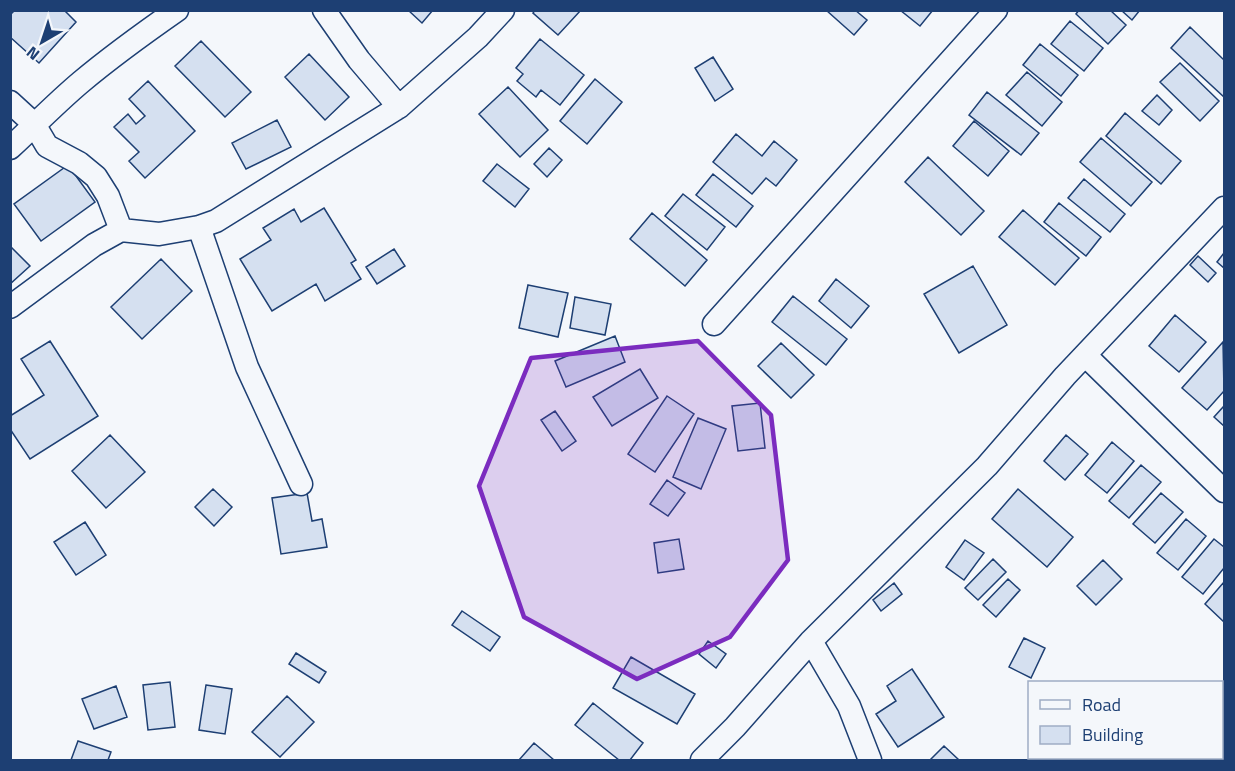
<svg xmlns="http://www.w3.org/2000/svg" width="1235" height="771" viewBox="0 0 1235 771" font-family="'Titillium Web',sans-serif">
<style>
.building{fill:#d5e0f0;stroke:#1d3f73;stroke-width:1.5}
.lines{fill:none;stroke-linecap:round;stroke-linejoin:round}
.street-casing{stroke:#1d3f73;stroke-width:25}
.street{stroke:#f4f7fb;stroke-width:22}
.marked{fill:#7b2cbf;fill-opacity:0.2;stroke:#7b2cbf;stroke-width:4.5;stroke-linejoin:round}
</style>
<rect width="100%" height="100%" fill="#f4f7fb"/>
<!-- building -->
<path class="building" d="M15,10H64L76,22L39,63L10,37V15Z
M408,10H433L422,23Z
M535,10H581L558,35L533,13Z
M826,10H855L867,20L854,35Z
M900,10H933L920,26Z
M1079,10H1110L1126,25L1108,44L1076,14Z
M1121,10H1140L1132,20Z
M1070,21L1103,48L1084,71L1051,44Z
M1190,27L1224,60V97L1171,48Z
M540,39L584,75L560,105L541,90L536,97L517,81L523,74L516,68Z
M201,41L251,92L225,117L175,66Z
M1040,44L1078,75L1061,96L1023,65Z
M309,54L349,97L325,120L285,77Z
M713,57L733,89L715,101L695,68Z
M1180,63L1219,101L1200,121L1160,82Z
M1027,72L1062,102L1042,126L1006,95Z
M595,79L622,102L587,144L560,121Z
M148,81L195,131L145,178L129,161L139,152L114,127L128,114L136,124L145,116L129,99Z
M508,87L548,130L520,157L479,114Z
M987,92L1039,133L1021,155L969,115Z
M1157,95L1172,110L1159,125L1142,111Z
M1125,113L1181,161L1161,184L1106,136Z
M277,120L291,147L246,169L232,143Z
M974,121L1009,151L988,176L953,146Z
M736,134L762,156L774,141L797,160L776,186L766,178L752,194L713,162Z
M1101,138L1152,182L1131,206L1080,162Z
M549,148L562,160L547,177L534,164Z
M928,157L984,211L961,235L905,182Z
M497,164L529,189L515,207L483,181Z
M68,165L95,202L41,241L14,204Z
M713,174L753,206L736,227L696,195Z
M1084,179L1125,214L1110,232L1068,198Z
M683,194L725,227L707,250L665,216Z
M1059,203L1101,237L1086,256L1044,222Z
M324,208L356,260L351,263L361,279L325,301L316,284L272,311L240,259L271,240L263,228L294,209L301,222Z
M1023,210L1079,258L1055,285L999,237Z
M652,213L707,260L685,286L630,239Z
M10,246L30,266L10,284Z
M394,249L405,266L377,284L366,267Z
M1224,253V268L1217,262Z
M1198,256L1216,273L1208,282L1190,265Z
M161,259L192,291L142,339L111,307Z
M973,266L1007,325L959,353L924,294Z
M836,279L869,306L851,328L819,301Z
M528,285L568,293L558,337L519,328Z
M793,296L847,339L826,365L772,322Z
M575,297L611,304L605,335L570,328Z
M1175,315L1206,342L1179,372L1149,346Z
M615,336L625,362L566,387L555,361Z
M50,341L98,416L30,459L10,429V416L44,395L21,359Z
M1223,342L1224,391L1207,410L1182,388Z
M781,343L814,375L791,398L758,366Z
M640,369L658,398L612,426L593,397Z
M667,396L694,414L655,472L628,454Z
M760,403L765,448L738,451L732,406Z
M1224,406V426L1214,417Z
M555,411L576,441L562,451L541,420Z
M698,418L726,429L701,489L673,477Z
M110,435L145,472L106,508L72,471Z
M1066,435L1088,454L1065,480L1044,461Z
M1112,442L1134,461L1107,493L1085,475Z
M1141,465L1161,482L1129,518L1109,501Z
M667,480L685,493L668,516L650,504Z
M213,489L232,507L214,526L195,507Z
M1018,489L1073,537L1047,567L992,519Z
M307,493L312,521L322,519L327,547L281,554L272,498Z
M1161,493L1183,512L1155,543L1133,524Z
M1186,519L1206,536L1178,570L1157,553Z
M85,522L106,555L76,575L54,542Z
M679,539L684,569L658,573L654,543Z
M1214,539L1224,547V568L1203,594L1182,577Z
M965,540L984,553L964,580L946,567Z
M993,559L1006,572L978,600L965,588Z
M1103,560L1122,579L1096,605L1077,586Z
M1008,579L1020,590L996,617L983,605Z
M1224,582V622L1205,604Z
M894,583L902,594L881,611L873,600Z
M462,611L500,637L490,651L452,625Z
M1024,638L1045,648L1031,678L1009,667Z
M708,641L726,654L716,668L699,654Z
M296,653L326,672L319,683L289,664Z
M631,657L695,694L677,724L613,688Z
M912,669L944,717L898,747L876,714L896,701L887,686Z
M170,682L175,727L148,730L143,685Z
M206,685L232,689L225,734L199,730Z
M116,686L127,717L94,729L82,699Z
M287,696L314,722L280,757L252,732Z
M593,703L643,743L630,760H619L575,725Z
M78,741L111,752L108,760H71Z
M534,743L554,760H519Z
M944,746L959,760H930Z"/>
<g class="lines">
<defs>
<path id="street" d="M324,10L359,60L399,107
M10,102L34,124L47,146L79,163L96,177L108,196L121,230
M10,148C34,126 56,103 81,82C112,56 144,33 177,10
M199,227L247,367L301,484
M10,307L94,245L121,230L159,234L199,227L216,221L399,107L478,37L503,10
M714,324L996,10
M1085,355L1224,491
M811,641L849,706L870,760
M702,760L735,727L811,641L987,466L1065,376L1224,208"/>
</defs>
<!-- street casing -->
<use href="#street" class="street-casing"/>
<!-- street -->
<use href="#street" class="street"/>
</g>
<!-- marked area -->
<path class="marked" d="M698,341L771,415L788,560L730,637L637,679L524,617L479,486L531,358Z"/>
<!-- border -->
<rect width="1235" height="771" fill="none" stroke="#1d3f73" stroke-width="24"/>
<!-- legend -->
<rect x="1028" y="681" width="195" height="78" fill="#f4f7fb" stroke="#9eadc5" stroke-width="1.5"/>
<rect x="1040" y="700" width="30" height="9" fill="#f4f7fb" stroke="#9eadc5" stroke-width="1.5"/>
<text x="1082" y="711" font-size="18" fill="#1d3f73">Road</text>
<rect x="1040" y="726" width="30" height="18" fill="#d5e0f0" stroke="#9eadc5" stroke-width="1.5"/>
<text x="1082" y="741" font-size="18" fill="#1d3f73">Building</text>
<!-- north arrow -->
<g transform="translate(42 42) rotate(219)" stroke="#f4f7fb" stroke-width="4.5" paint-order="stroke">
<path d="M0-4.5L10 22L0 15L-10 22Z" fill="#1d3f73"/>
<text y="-9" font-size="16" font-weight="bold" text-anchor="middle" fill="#1d3f73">N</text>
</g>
</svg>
